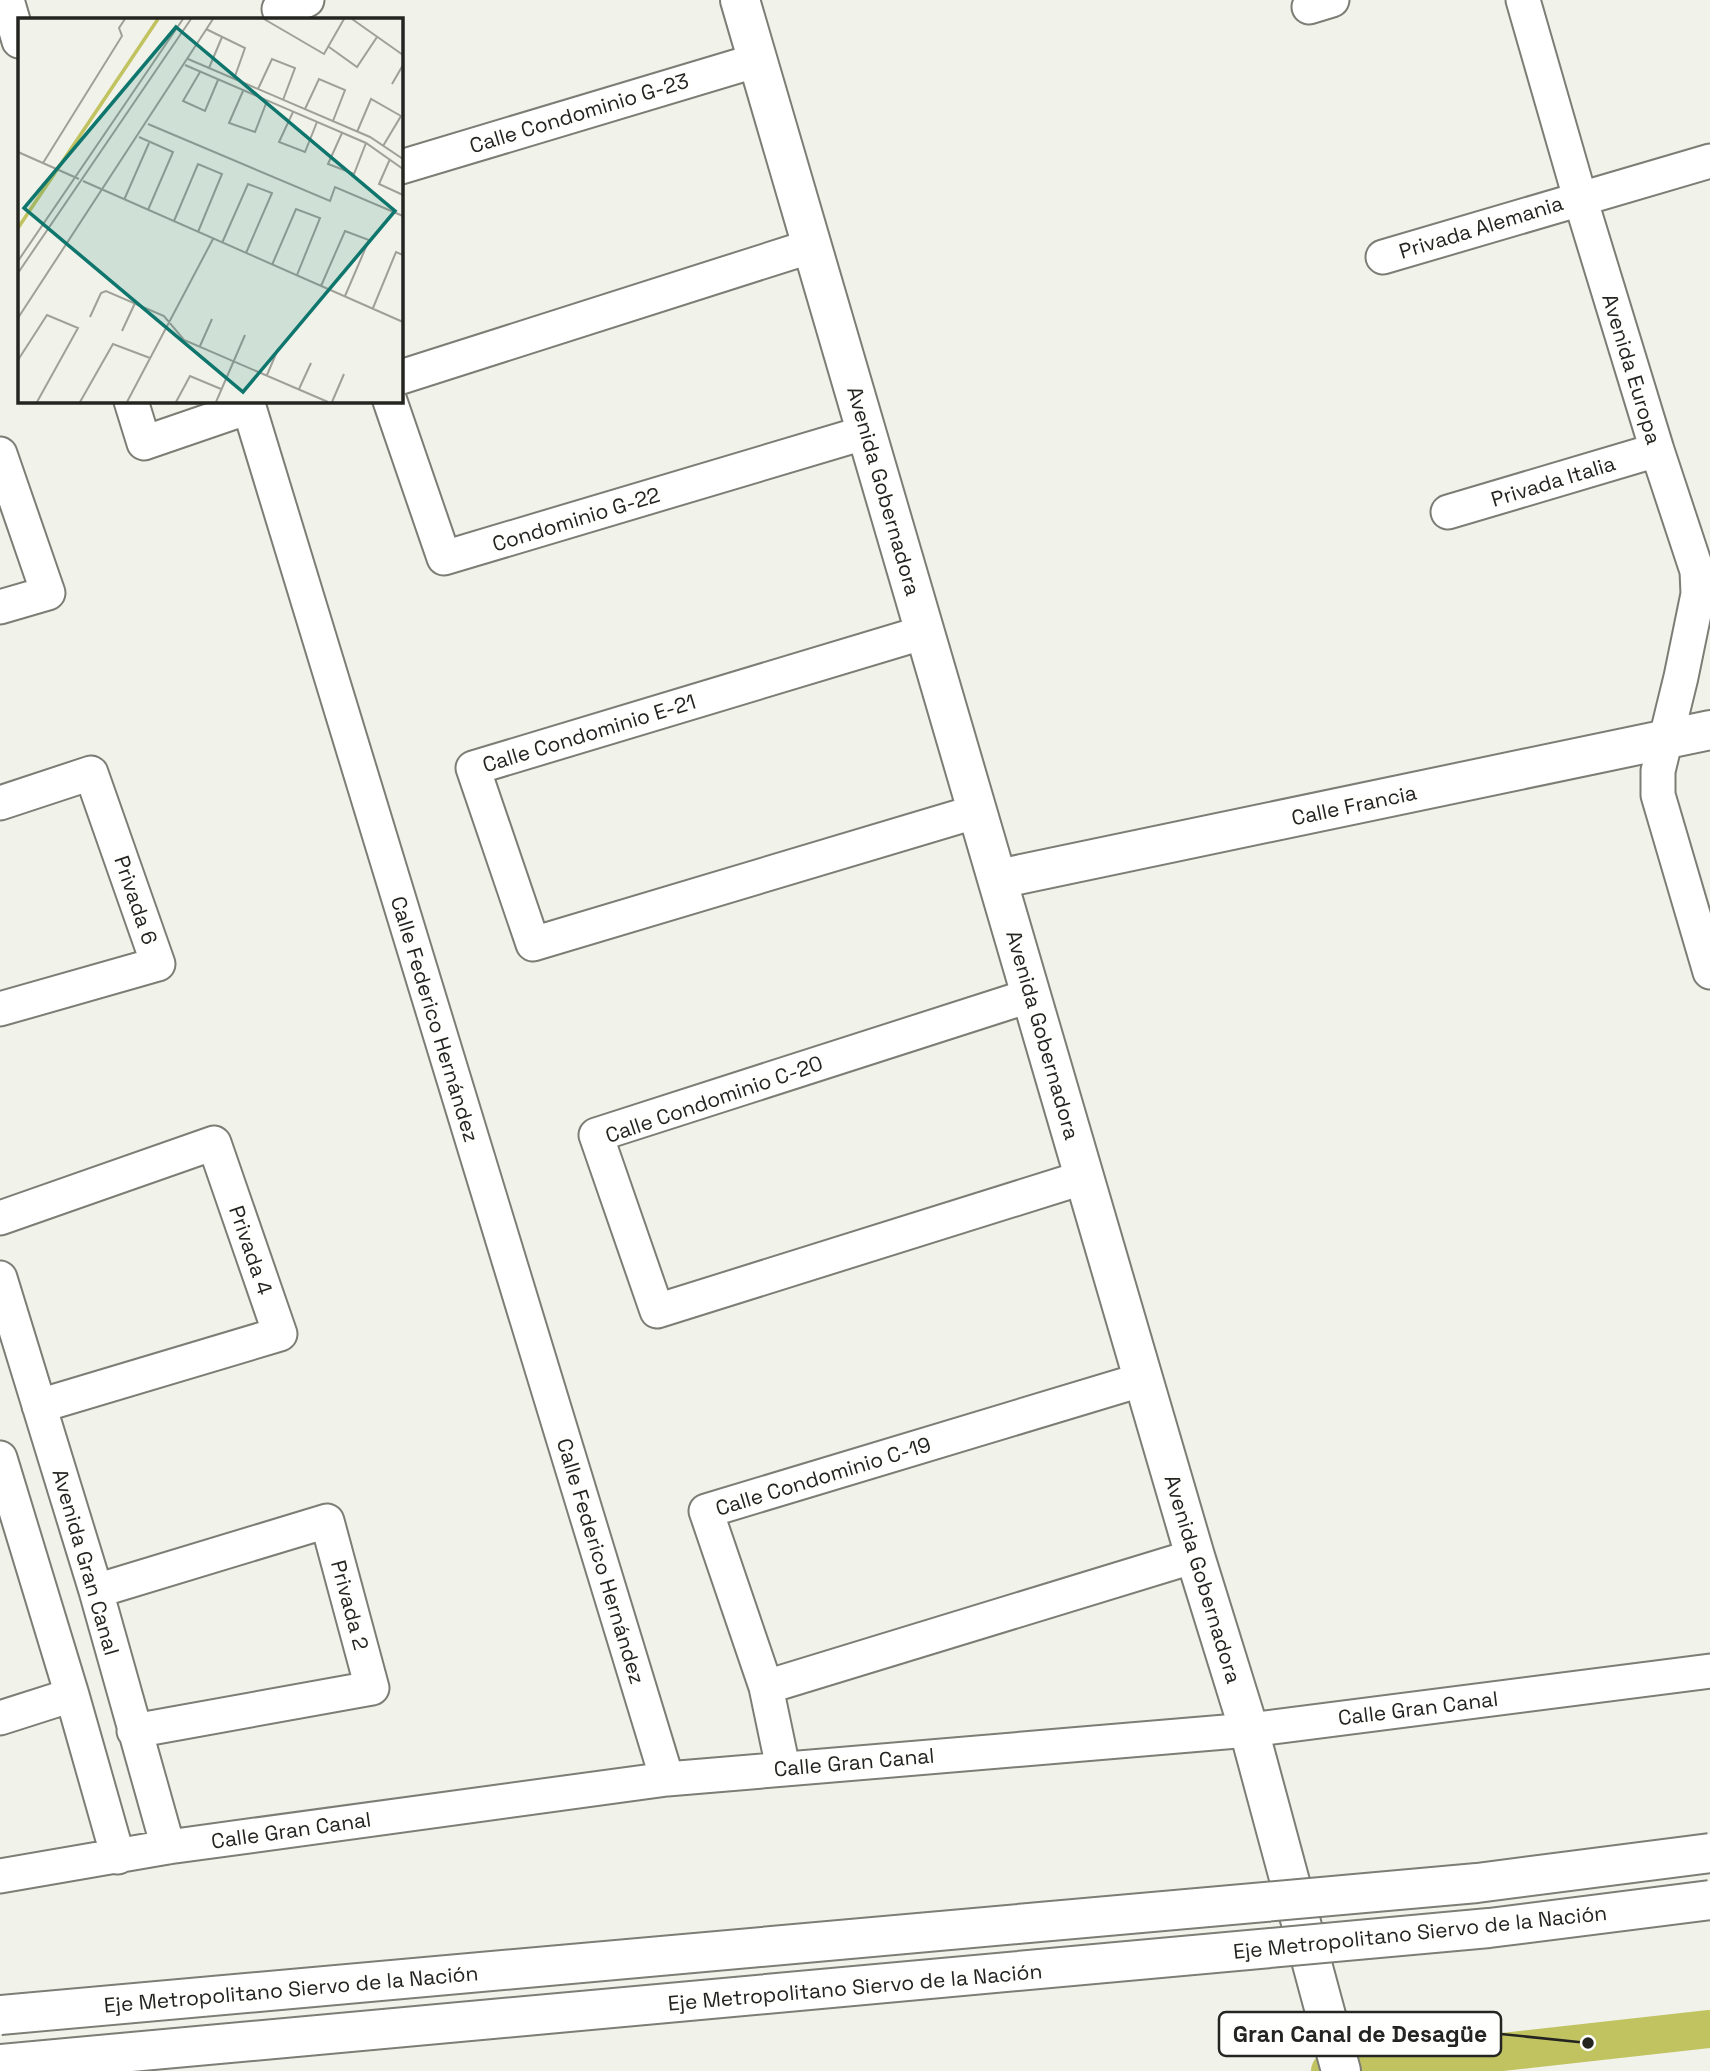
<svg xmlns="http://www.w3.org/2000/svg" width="1710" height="2071" viewBox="0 0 1710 2071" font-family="'Space Grotesk',sans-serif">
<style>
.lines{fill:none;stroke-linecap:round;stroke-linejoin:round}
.canal{stroke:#c1c361;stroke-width:38}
.street-casing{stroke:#7c7d75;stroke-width:37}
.secondary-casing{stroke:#7c7d75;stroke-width:42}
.street{stroke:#fff;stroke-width:33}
.secondary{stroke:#fff;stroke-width:38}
.highway-bridge-casing{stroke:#7c7d75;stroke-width:42;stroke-linecap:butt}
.highway-bridge{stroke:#fff;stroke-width:38}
.labels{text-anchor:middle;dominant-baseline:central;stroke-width:6;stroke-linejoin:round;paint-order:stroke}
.street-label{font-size:21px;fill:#242421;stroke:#fffffe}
.inset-river{fill:none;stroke:#c1c361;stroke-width:3.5}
.inset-road{fill:none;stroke:#9fa099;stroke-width:2}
.view{fill:#0f766e;fill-opacity:0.15;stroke:#0f766e;stroke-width:3.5}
.inset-edge{fill:none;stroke:#242421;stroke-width:3.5}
.leader{fill:none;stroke:#242421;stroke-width:2.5}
.callout-dot{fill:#242421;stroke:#fffffe;stroke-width:2.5}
.callout{fill:#fffffe;stroke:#242421;stroke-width:2.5}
.callout-label{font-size:23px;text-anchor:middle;font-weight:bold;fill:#242421}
</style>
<rect width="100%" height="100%" fill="#f1f2e9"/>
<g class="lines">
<!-- canal -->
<path class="canal" d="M1330,2071L1710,2029"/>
<defs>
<path id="street" d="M7,0L19,41
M1523,0L1580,198L1657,450L1697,571L1698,594L1681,677L1658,771V795L1710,972
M1309,7L1332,0
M283,19L279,9L307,0
M401,167L758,60
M1383,257L1710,161
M401,377L812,246
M131,401L144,443L249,407L667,1779
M390,401L444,558L867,432
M0,454L48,593L0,607
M1448,512L1657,450
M925,632L473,768L533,944L978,811
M0,803L91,773L158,964L0,1009
M1032,995L596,1135L657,1311L1085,1177
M0,1218L214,1143L280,1334L39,1406
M0,1278L96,1591L168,1847
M0,1458L72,1695L118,1857
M96,1591L327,1521L372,1688L134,1731
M766,1687L1195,1556
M0,1718L72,1695
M783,1768L766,1687L706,1511L1144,1379
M0,1876L168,1847L667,1779L1249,1730L1710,1671"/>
<path id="secondary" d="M740,0L1195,1556L1249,1730L1341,2071
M998,879L1710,730"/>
</defs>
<!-- street casing -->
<use href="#street" class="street-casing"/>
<!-- secondary casing -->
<use href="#secondary" class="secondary-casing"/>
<!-- street -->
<use href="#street" class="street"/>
<!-- secondary -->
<use href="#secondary" class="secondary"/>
<defs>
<path id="highway-bridge" d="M0,2015L1477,1883L1710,1853
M0,2064L1489,1928L1710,1900"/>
</defs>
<!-- highway-bridge casing -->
<use href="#highway-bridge" class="highway-bridge-casing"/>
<!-- highway-bridge -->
<use href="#highway-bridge" class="highway-bridge"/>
</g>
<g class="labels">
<!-- street labels -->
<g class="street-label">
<text transform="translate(579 113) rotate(-17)">Calle Condominio G-23</text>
<text transform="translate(1481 227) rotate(-17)">Privada Alemania</text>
<text transform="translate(1632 369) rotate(73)">Avenida Europa</text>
<text transform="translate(1553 481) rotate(-17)">Privada Italia</text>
<text transform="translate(884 491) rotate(74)">Avenida Gobernadora</text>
<text transform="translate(576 519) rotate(-17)">Condominio G-22</text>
<text transform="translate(589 733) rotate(-17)">Calle Condominio E-21</text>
<text transform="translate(1354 805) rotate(-12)">Calle Francia</text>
<text transform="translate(136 900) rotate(71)">Privada 6</text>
<text transform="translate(435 1019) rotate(73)">Calle Federico Hernández</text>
<text transform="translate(1043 1035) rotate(74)">Avenida Gobernadora</text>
<text transform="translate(714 1099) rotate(-19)">Calle Condominio C-20</text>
<text transform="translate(251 1250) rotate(71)">Privada 4</text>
<text transform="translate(823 1476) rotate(-17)">Calle Condominio C-19</text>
<text transform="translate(601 1561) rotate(73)">Calle Federico Hernández</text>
<text transform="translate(86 1562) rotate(74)">Avenida Gran Canal</text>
<text transform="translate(1203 1579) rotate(73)">Avenida Gobernadora</text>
<text transform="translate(350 1605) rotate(75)">Privada 2</text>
<text transform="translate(1418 1708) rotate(-7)">Calle Gran Canal</text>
<text transform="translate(854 1762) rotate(-5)">Calle Gran Canal</text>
<text transform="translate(291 1830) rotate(-8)">Calle Gran Canal</text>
<text transform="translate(1420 1932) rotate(-6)">Eje Metropolitano Siervo de la Nación</text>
<text transform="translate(855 1987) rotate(-5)">Eje Metropolitano Siervo de la Nación</text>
<text transform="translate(291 1989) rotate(-5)">Eje Metropolitano Siervo de la Nación</text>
</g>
</g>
<!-- overview -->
<g transform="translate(18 18)">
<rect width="385" height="385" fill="#f1f2e9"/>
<path class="inset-river" d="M0,210L140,1"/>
<path class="inset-road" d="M246,1L306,36L326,1M334,1L385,37M188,11L227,30L216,61M311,29L339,49L359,19M170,41L352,119L385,141M167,47L348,125L385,151M191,50L204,19M182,54L165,83L187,93L200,62M374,66L385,47M240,71L254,41L277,50L265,82M225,73L211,105L237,114L249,83M287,91L301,61L327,72L315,103M275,94L261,124L287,134L299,104M130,106L312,183L317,169L385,198M339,114L353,81L383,98L365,128M324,115L310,146L336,156L348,125M121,119L155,134L130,192M0,134L61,161M372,141L361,166L385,177M25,145L104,18L101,10L107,1M65,163L385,304M106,182L131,125M156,203L180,146L204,156L180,214M204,225L230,166L254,175L228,235M0,243L165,1M254,247L278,191L302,200L279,257M0,255L173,1M303,268L327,213L351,222L327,278M355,290L378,234L385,237M72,299L83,275L88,273L146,298L166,322L310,384M0,300L195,1M104,313L117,285M182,328L194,301M0,342L29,297L60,310L19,384M249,357L260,331M281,371L293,345M62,384L95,326L132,340M109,384L195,221M158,384L172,358L203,371M198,384L227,317M314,384L326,356"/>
<path class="view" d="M158,9L377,193L225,374L6,190Z"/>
<rect width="385" height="385" class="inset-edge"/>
</g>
<!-- callouts -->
<path class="leader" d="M1588 2043L1501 2034"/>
<circle class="callout-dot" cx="1588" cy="2043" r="7"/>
<rect class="callout" x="1219" y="2012" width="282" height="44" rx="7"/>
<g class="callout-label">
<text x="1360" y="2042">Gran Canal de Desagüe</text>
</g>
</svg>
